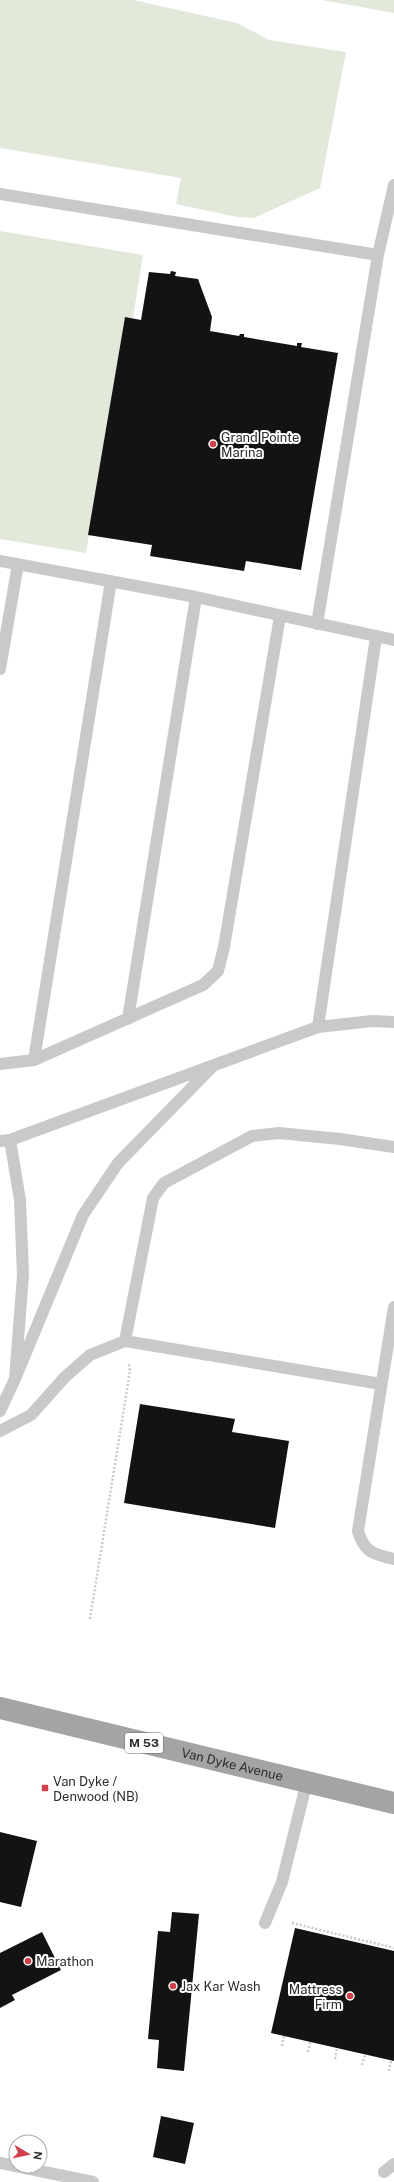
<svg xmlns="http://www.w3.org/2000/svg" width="394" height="2182" viewBox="0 0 394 2182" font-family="'Public Sans',sans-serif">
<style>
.green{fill:#e2e9db}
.building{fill:#131313}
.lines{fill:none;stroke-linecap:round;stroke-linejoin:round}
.path{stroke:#c9c9c9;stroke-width:2.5;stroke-dasharray:2 2;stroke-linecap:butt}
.service{stroke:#c9c9c9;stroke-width:12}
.primary{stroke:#a4a4a4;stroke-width:22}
.poi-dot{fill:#d23f4c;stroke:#fff;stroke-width:1.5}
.labels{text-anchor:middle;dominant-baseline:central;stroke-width:4;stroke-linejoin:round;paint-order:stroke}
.shield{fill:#fff;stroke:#6b6b6b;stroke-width:1}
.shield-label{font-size:12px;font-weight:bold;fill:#2c2c2c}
.poi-label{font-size:13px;fill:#2c2c2c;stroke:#fff;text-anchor:start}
.street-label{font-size:13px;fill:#2c2c2c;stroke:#fff}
</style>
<rect width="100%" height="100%" fill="#fff"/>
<!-- green -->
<path class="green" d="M0,0H133L237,23L269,40L346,52L320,188L254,218L237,217L176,204L181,178L0,148Z
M322,0H394V13Z
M0,231L143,255L133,318L125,317L86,553L0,539Z"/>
<!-- building -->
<path class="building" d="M171,271L176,272L175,276L198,279L212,317L210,331L239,336L240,334H244V337L297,346V343H302L301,347L338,353L301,570L246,561L244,571L150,556L152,545L88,535L125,317L141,320L149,272L170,274Z
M140,1404L235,1419L232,1432L289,1441L275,1528L124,1503Z
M0,1832L37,1841L21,1907L0,1902Z
M172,1912L199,1914L184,2071L157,2068L159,2040L148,2039L158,1931L170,1932Z
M295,1928L394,1951V2061L271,2033Z
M42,1932L61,1970L12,1995L15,2000L0,2008V1953Z
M161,2116L194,2123L185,2164L153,2157Z"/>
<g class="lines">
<!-- path -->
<path class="path" d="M90,1619L130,1371L129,1364
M292,1923L394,1948
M282,2046L284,2036
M308,2052L310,2042
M335,2059L337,2048
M362,2065L365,2055
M389,2071L391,2061"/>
<!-- service -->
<path class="service" d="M0,194L378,255
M0,561L196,597L394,640
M317,624L378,255L394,185
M0,669L18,564
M128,1019L196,597
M318,1027L376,637
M34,1060L111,581
M0,1064L34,1060L203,985L218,971L224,947L280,616
M0,1141L10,1140L318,1027L372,1021L394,1022
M394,1307L358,1531C364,1552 373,1554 394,1559
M15,1379L83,1215L118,1163L212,1067
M381,1384L125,1341L153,1198L164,1183L252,1136L279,1133L340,1139L394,1147
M0,1411L15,1379L23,1275L20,1200L10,1140
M0,1431L31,1415L65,1377L90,1355L125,1341
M265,1923L282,1882L307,1781
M0,2163L93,2182
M384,2172L394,2164"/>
<!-- primary -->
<path class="primary" id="s1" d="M0,1708L394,1803"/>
</g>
<!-- markers -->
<g class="poi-dot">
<circle cx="213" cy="444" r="4"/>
<rect x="41" y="1784" width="8" height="8" rx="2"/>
<circle cx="28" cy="1961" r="4"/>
<circle cx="173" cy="1986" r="4"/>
<circle cx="350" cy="1996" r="4"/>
</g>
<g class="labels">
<!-- shield labels -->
<rect class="shield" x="125" y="1733" width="38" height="20" rx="3"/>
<g class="shield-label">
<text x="144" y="1743">M 53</text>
</g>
<!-- poi labels -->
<g class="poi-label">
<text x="221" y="437">Grand Pointe<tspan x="221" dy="15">Marina</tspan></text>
<text x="53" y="1781">Van Dyke /<tspan x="53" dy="15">Denwood (NB)</tspan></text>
<text x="36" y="1961">Marathon</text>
<text x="181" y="1986">Jax Kar Wash</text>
<text x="342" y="1989" text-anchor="end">Mattress<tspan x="342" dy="15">Firm</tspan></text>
</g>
<!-- street labels -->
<g class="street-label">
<text stroke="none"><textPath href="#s1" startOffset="239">Van Dyke Avenue</textPath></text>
</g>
</g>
<!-- north arrow -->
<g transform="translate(28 2154) rotate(99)"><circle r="19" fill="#ffffff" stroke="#ababab"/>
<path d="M0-3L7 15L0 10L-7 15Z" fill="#d23f4c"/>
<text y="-6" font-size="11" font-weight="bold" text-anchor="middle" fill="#2c2c2c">N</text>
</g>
</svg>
